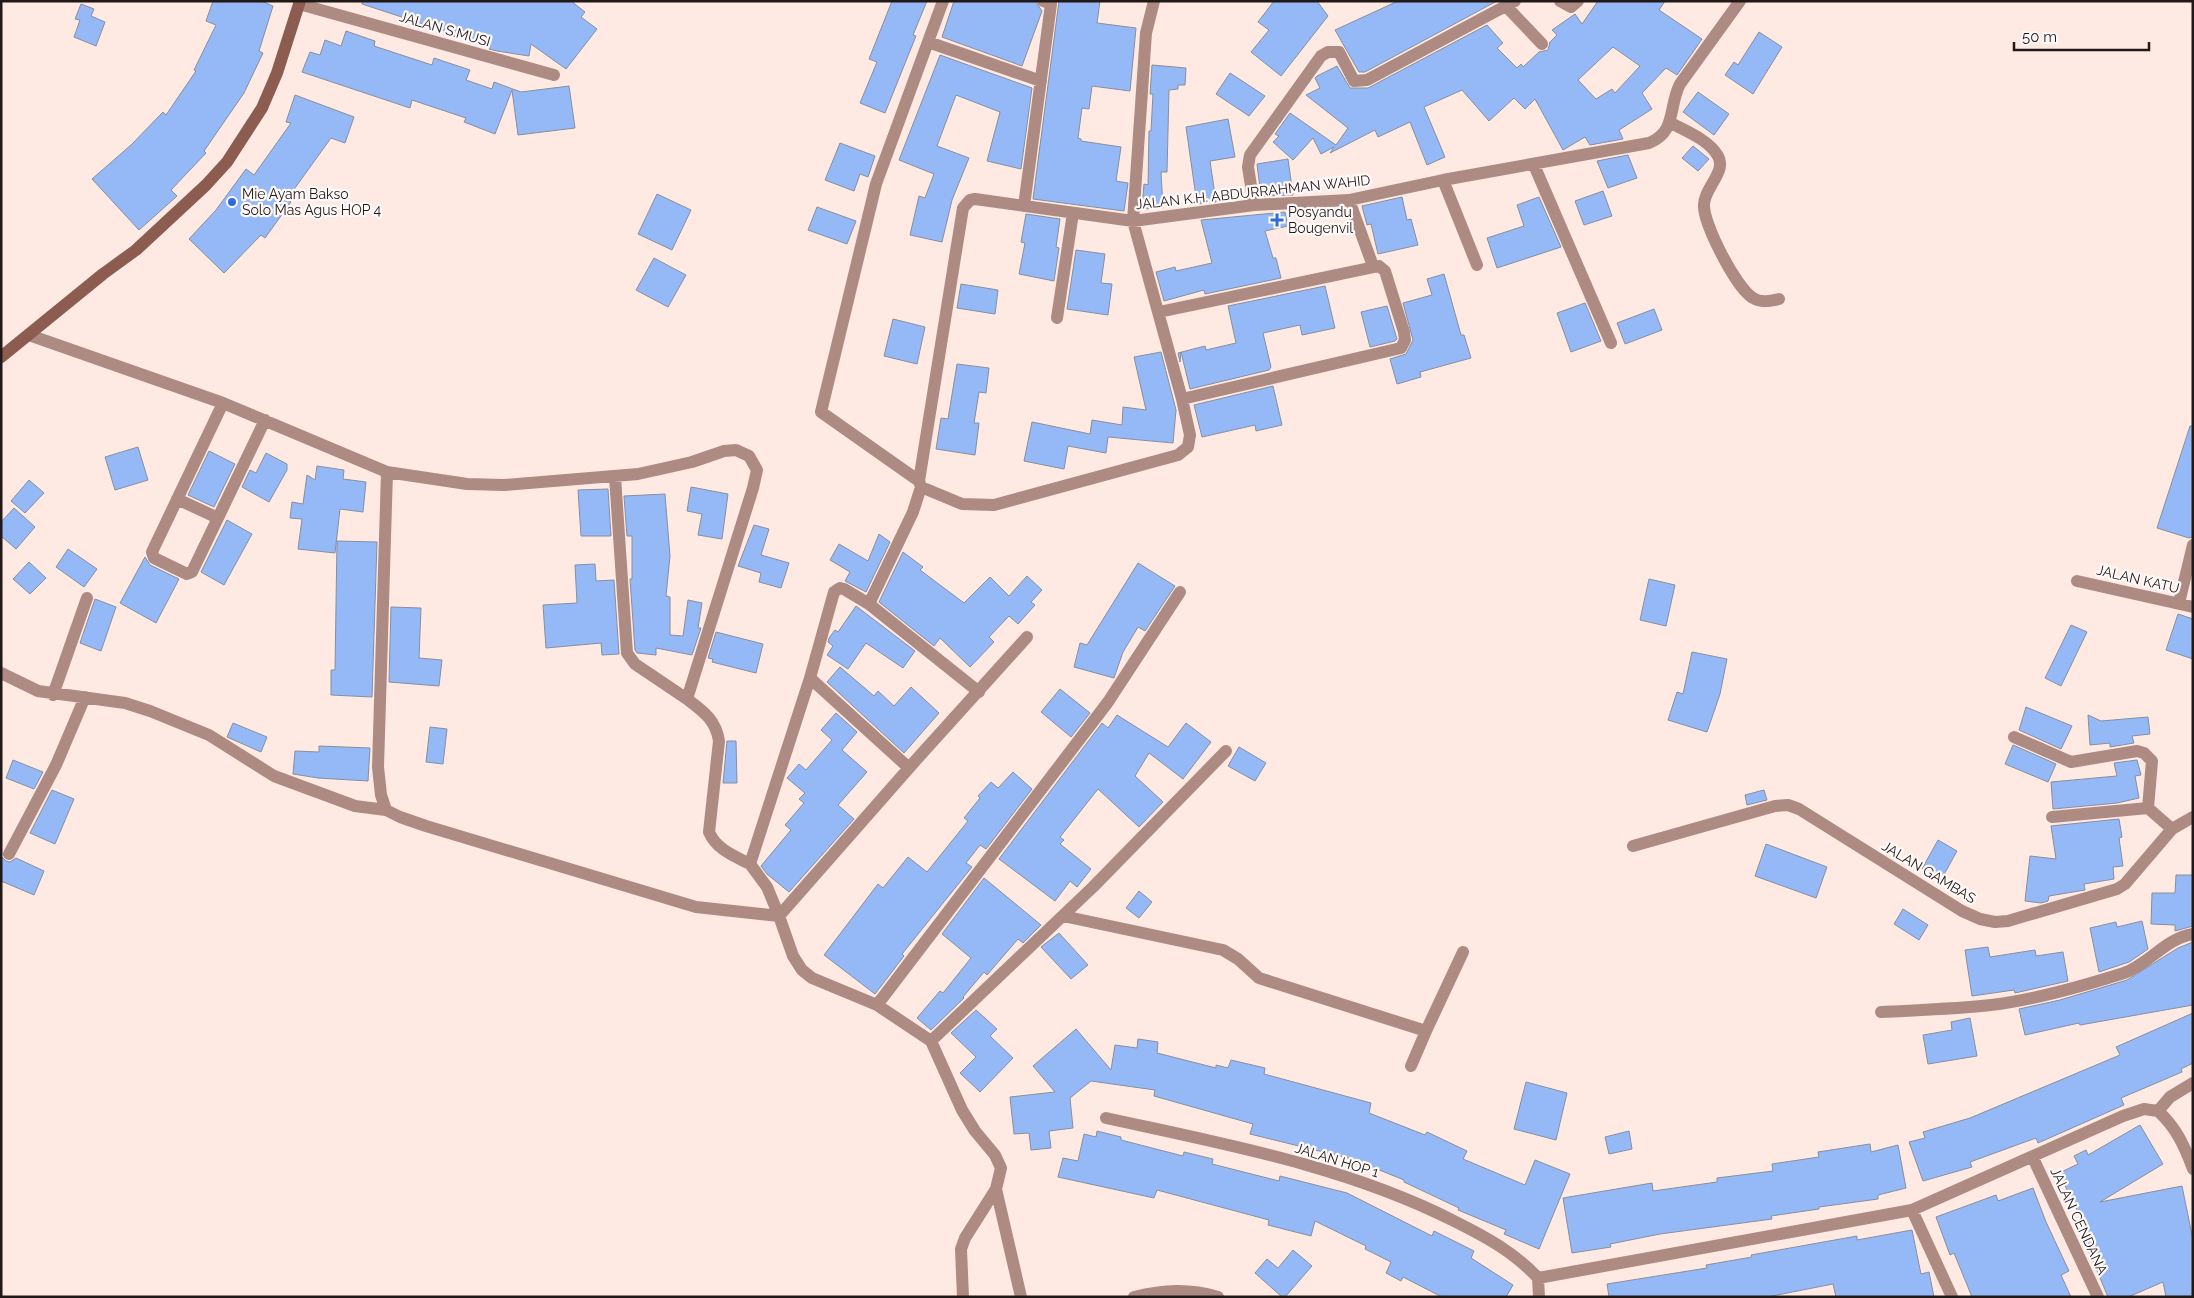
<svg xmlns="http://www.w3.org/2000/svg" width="2194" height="1298" viewBox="0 0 2194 1298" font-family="Raleway,sans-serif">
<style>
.building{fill:#94b9f6;stroke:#868f9f;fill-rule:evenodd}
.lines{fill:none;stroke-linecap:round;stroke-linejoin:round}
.street{stroke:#ad8b82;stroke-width:12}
.secondary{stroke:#8b5c4f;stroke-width:12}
.poi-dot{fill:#2b6dda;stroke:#fffaf9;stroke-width:2}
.labels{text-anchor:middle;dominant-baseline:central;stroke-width:4.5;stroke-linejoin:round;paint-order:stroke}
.street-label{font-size:14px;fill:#201917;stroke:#fffaf9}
.poi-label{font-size:14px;fill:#201917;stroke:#fffaf9;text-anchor:start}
</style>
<rect width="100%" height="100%" fill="#ffe9e3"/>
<!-- building -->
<path class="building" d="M213,1H261L273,6L259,51L263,53L244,93L204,151L206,153L171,190L177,196L139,230L92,179L131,145L163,112L166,115L196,71L194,70L216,25L206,21Z
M362,1H571L585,12L581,17L597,29L566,69L531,44L529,56L497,51L489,49L490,46L362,4Z
M892,1H927L913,35L916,36L885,113L860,103L877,62L869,59Z
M954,1H1035L1042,11L1022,66L942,37Z
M1059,1H1100L1097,23L1136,28L1130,91L1092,86L1089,109L1082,108L1078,138L1081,139V141L1121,147L1116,181L1128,183L1124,211L1033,199Z
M1274,1H1317L1328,16L1281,76L1251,52L1269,30L1258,22Z
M1398,1H1497L1365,72H1359L1335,30Z
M1598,1H1665L1659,10L1702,39L1677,75L1666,68L1642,93L1652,109L1619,130L1623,139L1590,145L1585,137L1563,150L1535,99L1525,109L1514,98L1489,121L1462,90L1424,107L1445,157L1427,165L1410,122L1378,137L1375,130L1330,153L1334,147L1321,154L1313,138L1293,160L1273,142L1279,136L1275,134L1290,113L1336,145L1348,128L1306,95L1320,88L1315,78L1317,76L1337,66L1350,88H1368L1487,25L1503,43L1497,48L1517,68L1521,64L1523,67L1539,52L1548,50L1550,42L1557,35L1552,30L1575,14L1582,24ZM1613,47L1640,66L1615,93L1612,89L1596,99L1578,80Z
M81,4L94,9L91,16L105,22L96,46L74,37L80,20L75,19Z
M346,31L375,41L374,46L432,65L434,58L470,70L466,80L492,89L494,82L521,92L569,86L575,128L518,135L512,90L495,134L464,122L466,118L412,100L410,108L302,72L310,52L320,55L325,40L341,46Z
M1759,32L1782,47L1753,94L1725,75L1734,62L1738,65Z
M940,55L1032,88L1021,169L987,161L1000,112L956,95L937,146L969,158L952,200L942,242L910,235L919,196L925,198L934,174L899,160Z
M1152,65L1186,68L1185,85H1178V89L1169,90L1167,172H1161L1163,208L1142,209L1144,184L1148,185L1149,131H1151L1153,94H1150Z
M1230,73L1265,96L1249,116L1216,94Z
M1698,92L1729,114L1714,135L1683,112Z
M295,95L354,117L345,143L331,138L287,199L291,202L265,238L261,235L224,273L189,239L216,210L246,169L254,175L291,123L286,122Z
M1228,119L1235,157L1210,161L1216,202L1197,204L1186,127Z
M840,143L875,156L868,177L860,174L854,191L825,180Z
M1693,146L1709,159L1698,171L1682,158Z
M1628,155L1637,178L1608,188L1597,161Z
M1288,159L1293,195L1261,196L1257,164Z
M1603,191L1612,216L1584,225L1575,201Z
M657,194L691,210L672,250L638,234Z
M1402,197L1407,220L1411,219L1418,245L1378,254L1371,224L1367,225L1362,206Z
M1539,197L1561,247L1497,268L1487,238L1524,226L1517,205Z
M817,207L856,221L847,244L808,230Z
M1285,212L1288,226L1265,231L1273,258H1276L1281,278L1205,294L1204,290L1164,301L1156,272L1175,267L1176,271L1212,263L1201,220Z
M1026,214L1060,219L1056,247L1059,248L1054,281L1019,274L1025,243L1021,242Z
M1076,250L1105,254L1101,283L1112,284L1108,315L1067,309Z
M654,258L686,275L668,307L636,290Z
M1444,274L1461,335H1464L1471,358L1420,372L1421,377L1397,384L1390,359L1406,354L1413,340L1403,303L1432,295L1427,279Z
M961,284L998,290L995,314L957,308Z
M1325,286L1335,328L1302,335L1300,325L1263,333L1271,367L1269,370L1190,389L1181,352L1180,362L1178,353L1205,346L1206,350L1236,343L1228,306Z
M1585,303L1601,341L1571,352L1557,313Z
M1387,306L1397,339L1395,341L1370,347L1361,312Z
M1654,309L1662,330L1625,344L1617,323Z
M893,319L925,327L917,364L884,356Z
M1161,352L1176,410L1173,443L1108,437L1106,453L1068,446L1064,469L1024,461L1032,422L1090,434L1092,420L1122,425L1123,407L1146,410L1134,357Z
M957,364L989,368L986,393L979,392L974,423H979L975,455L936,449L941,418L948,419Z
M1273,386L1282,425L1256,431L1255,425L1202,437L1194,405Z
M2190,426H2193V537L2189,538L2157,528Z
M138,447L148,480L115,490L105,457Z
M209,451L235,464L214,507L188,495Z
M266,453L287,464V470L269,502L242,487L250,470L256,473Z
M317,466L344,470L343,479L366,482L363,512L340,509L335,553L298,549L302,519L290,518L292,502L303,504L307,475L315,480Z
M29,480L44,493L25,513L11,501Z
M691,487L728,494L722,539L698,535L702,514L687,511Z
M608,489L611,536H581L578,490Z
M665,494L670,556L666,596L670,597V635L683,636L688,600L702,603L698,628H701L692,655L656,648V655L637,653L635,650L630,579H632V536H627L624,496Z
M14,508L35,527L16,549L1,536V522Z
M227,520L252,534L224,585L201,572Z
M754,525L769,529L761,555L789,563L781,588L759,582L761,573L738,566Z
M879,534L890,542L866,592L845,581L850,572L830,560L839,544L868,561Z
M337,541L377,542L372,697L331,695V670H335Z
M68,549L97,569L84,587L56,567Z
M903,552L923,567L920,570L964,603L990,577L1009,596L1027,576L1042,590L1031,602L1035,605L1018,624L1009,616L989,637L994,642L970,667L940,638L934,646L879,602Z
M145,557L150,565L179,579L156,623L120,603Z
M29,562L46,578L30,594L13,579Z
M1138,563L1175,586L1145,631L1138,627L1123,652L1114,678L1074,667L1080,643L1087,645Z
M595,564L596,581L614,580L619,654L602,655L601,643L546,648L543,605L577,603L575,565Z
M1649,579L1675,585L1666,626L1640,620Z
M95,599L116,607L101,651L80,643Z
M856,606L915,651L903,668L866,643L848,669L827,655L833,646L828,642L829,638L835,630L838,632Z
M391,607L421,608L419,658L442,660L439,686L389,682Z
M2178,614L2193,619V659L2166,650Z
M2071,625L2087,632L2061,686L2045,678Z
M716,632L763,644L756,673L712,662L713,659L708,658Z
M1692,652L1727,659L1720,694L1707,732L1668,720L1677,692L1683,694Z
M840,667L874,696L878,691L894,706L911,687L939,713L904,753L827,682Z
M1060,689L1090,713L1071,737L1041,712Z
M2026,707L2072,726L2061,749L2019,730Z
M836,713L857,732L842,750L867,772L838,805L854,819L789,892L767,874L761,866L791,830L785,825L804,803L799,799L805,793L787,778L799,764L806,770L832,740L821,730Z
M1117,715L1168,747L1186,723L1211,742L1183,779L1149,753L1135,776L1163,802L1139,827L1098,789L1060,837L1064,840L1060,844L1091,869L1077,887L1070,881L1055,901L999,859L1102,723L1108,728Z
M2088,715L2101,721L2148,717L2150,734L2132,736L2134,743L2110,747V743L2090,745Z
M233,723L267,737L261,752L227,737Z
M430,727L447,729L443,764L426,762Z
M727,741H736L737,783H723Z
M2013,745L2056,764L2048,782L2005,764Z
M319,746L370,748L368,781L318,778L293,774L295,751L319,752Z
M1239,747L1266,763L1255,781L1228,766Z
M13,760L43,772L34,789L6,778Z
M2137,760L2141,775L2135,776L2139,798L2117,803L2053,809L2051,782L2117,776L2114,763Z
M1013,772L1032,789L986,849L980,845L966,863L972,867L902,954L904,956L875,994L824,955L878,884L883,888L908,857L927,872L968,821L964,818L980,798L978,796L991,782L998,788Z
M52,790L74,799L55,844L30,833Z
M1764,790L1767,800L1747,805L1745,795Z
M2119,819L2122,837L2119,838L2123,866L2113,867L2114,879L2084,884L2085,890L2049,896L2048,901L2041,903L2025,901L2030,856L2056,859L2051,826Z
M1938,840L1957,851L1941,880L1922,869Z
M1766,844L1827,867L1816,898L1755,876Z
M1,856L6,861L10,862L16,858L44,871L34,895L1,881Z
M2176,875H2193V926L2175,931V925L2151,924L2152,893H2175Z
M984,878L1041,925L1023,943L1018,939L987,975L984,972L963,997L964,998L931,1030L917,1018L940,991L943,993L971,958L942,934Z
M1139,891L1152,902L1139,918L1126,908Z
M1903,909L1928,925L1919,940L1894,924Z
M2142,921L2148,949L2129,962L2099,972L2090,928L2116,922L2117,927Z
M1059,933L1088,965L1071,979L1041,947Z
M2193,942V1005L2080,1025L2079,1023L2025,1035L2019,1009L2060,1000L2127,980L2178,948Z
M1988,947L1990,957L2035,950L2036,956L2063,952L2068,981L2015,993L2014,990L1972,996L1965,950Z
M976,1010L997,1029L990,1036L1013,1058L980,1092L960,1073L976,1057L951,1033Z
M2193,1013V1063L2181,1069L2182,1072L2121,1098L2124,1105L2038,1143L2036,1138L1970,1162L1972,1167L1923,1181L1909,1142L1925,1138L1923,1132L1970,1118L2120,1055L2116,1047Z
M1970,1018L1977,1056L1928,1064L1923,1035L1952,1030L1951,1022Z
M1076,1029L1111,1070L1115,1045L1137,1048L1138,1039L1158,1042L1157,1053L1216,1068V1065L1228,1068L1231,1060L1265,1068L1264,1074L1371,1103L1369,1113L1425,1135L1427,1132L1467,1151L1463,1159L1525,1185L1535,1160L1570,1174L1539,1249L1504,1234L1506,1230L1458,1210L1459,1208L1404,1182V1180L1367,1165L1368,1163L1250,1134L1253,1124L1154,1096L1155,1090L1091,1081L1070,1098L1073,1128L1049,1131L1051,1148L1031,1150L1029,1133L1014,1134L1010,1097L1055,1092L1033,1066Z
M1526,1082L1567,1093L1556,1140L1514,1129Z
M2140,1125L2163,1164L2100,1202L2182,1186L2193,1240V1297H2166L2163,1282L2128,1297H2108L2077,1223L2082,1221L2059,1173L2078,1164L2074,1156L2086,1150L2088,1155Z
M1097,1131L1121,1137V1140L1183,1156L1184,1152L1213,1159L1212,1164L1279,1181L1280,1176L1347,1193L1432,1236L1434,1231L1474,1251L1471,1258L1513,1285L1506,1297H1442L1403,1277L1401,1281L1386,1273L1391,1262L1365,1249L1366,1246L1315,1221L1311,1236L1268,1225L1269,1220L1157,1190L1154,1198L1058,1177L1063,1158L1078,1161L1084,1134L1096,1137Z
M1629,1131L1632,1149L1609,1154L1605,1137Z
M1870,1144L1871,1152L1898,1145L1906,1188L1878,1195V1199L1819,1207V1209L1771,1216L1772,1219L1660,1234L1610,1244L1611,1247L1572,1253L1563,1198L1652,1183L1653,1191L1717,1182V1178L1773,1171L1772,1164L1819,1157L1818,1152Z
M2033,1188L2046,1222L2069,1271L2061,1275L2071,1297H1972L1954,1253L1950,1255L1936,1217L1996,1195L1998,1201Z
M1912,1230L1921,1274L1929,1272L1934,1297H1836L1833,1284L1767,1297H1609L1607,1284L1707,1268L1706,1265L1752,1257L1751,1255L1857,1236V1240Z
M1293,1250L1312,1266L1285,1297H1282L1255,1273L1267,1259L1278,1268Z"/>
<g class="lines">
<!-- street -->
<path class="street" d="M943,1L876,184L821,412L919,481L963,208L970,200L975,199L1133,221L1254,205L1349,200L1443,180L1649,143C1677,132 1668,107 1680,84L1740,1
M1560,1L1571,7L1578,1
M299,4L554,75
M1506,6L1542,44
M928,42L1041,81
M1671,123C1686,131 1709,140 1718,156C1727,172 1704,188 1704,205C1703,223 1736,288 1753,298C1761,303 1770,301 1779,299
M1534,165L1611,343
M1443,180L1477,265
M1349,200L1373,266
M1254,205L1248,167L1250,155L1321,56L1328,52H1339L1354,81L1367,80L1515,1
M1024,206L1051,4L1043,1
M1159,312L1379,266L1385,271L1404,332L1405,340L1401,348L1182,399
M1057,318L1073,213
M29,335L223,403L387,472L467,484L504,485L638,474L692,462L724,451L736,450L749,456L757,470L753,488L687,699C703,711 716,720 719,741L709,832C716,849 734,856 750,864L810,678L834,592L840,588L844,589L869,604L979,692
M223,403L152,552L154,558L187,574L192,572L265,420
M615,477L627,653L635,664L687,699
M919,481L921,487L962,504L994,505L1178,455L1188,447L1190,435L1182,399L1133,221L1146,33L1154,1
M177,499L218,518
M2077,581L2193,607
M2179,603L2193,545
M869,604L913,512L921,487
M1,673L38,691L125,703L150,711L209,735L274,776L355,806L386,810L400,817L426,826L696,907L779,916L793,956L802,970L812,978L877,1005L931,1041L962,1110L975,1131L995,1155L1001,1168L996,1189L965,1238L961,1249L963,1297
M810,678L909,768
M53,695L87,598
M2014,737L2071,762L2137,751L2144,753L2152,761L2148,808
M386,810L381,795L378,767L387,472
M2052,817L2148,808L2172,829
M1633,846L1775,806L1788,805L1799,809L1962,911L1980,919L1995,922L2008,921L2117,889L2125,884L2172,829L2193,817
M9,854L56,765L85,697
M750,864L767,887L779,916L916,760L1027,637
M1063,916L1223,950L1238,959L1259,978L1426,1031L1411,1066
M877,1005L1108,702L1180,592
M1881,1012C1918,1010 1955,1009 1991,1005C2034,1000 2083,986 2124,973C2149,964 2166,938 2193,934
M1426,1031L1463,952
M931,1041L1093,887L1226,751
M2158,1111C2176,1127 2185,1147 2193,1169
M2158,1111L2170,1097L2193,1083
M1106,1118C1224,1144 1346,1166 1454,1221C1486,1237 1514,1252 1538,1278
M2033,1158L2098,1297
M996,1189L1021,1297
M1912,1210L1952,1297
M1134,1297C1163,1290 1189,1288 1218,1297
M1539,1297L1538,1278L1912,1210L2123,1116L2144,1109L2158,1111"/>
<!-- secondary -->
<path class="secondary" d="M1,357L103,274L136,250L206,185L227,162L262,108L277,73L300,1"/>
</g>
<!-- markers -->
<g class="poi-dot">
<circle cx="232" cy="202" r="5"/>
<path d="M1274.5 212.5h5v5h5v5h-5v5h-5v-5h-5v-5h5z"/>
</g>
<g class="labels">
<!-- street labels -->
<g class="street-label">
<text transform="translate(445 29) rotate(16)">JALAN S.MUSI</text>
<text transform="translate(1253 192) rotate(-6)">JALAN K.H. ABDURRAHMAN WAHID</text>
<text transform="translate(2138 579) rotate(13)">JALAN KATU</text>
<text transform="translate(1929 872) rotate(31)">JALAN GAMBAS</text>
<text transform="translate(1337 1160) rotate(17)">JALAN HOP 1</text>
<text transform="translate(2079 1221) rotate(65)">JALAN CENDANA</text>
</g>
<!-- poi labels -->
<g class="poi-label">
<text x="242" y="194">Mie Ayam Bakso<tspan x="242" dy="16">Solo Mas Agus HOP 4</tspan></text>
<text x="1288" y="212">Posyandu<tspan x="1288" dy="16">Bougenvil</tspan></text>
</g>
</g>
<!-- border -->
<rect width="2194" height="1298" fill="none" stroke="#201917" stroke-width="5"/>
<!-- scale -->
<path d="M2014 42v8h135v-8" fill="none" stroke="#201917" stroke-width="2.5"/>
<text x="2022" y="42" font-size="15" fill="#201917" stroke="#fffaf9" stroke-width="4" paint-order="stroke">50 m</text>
</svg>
